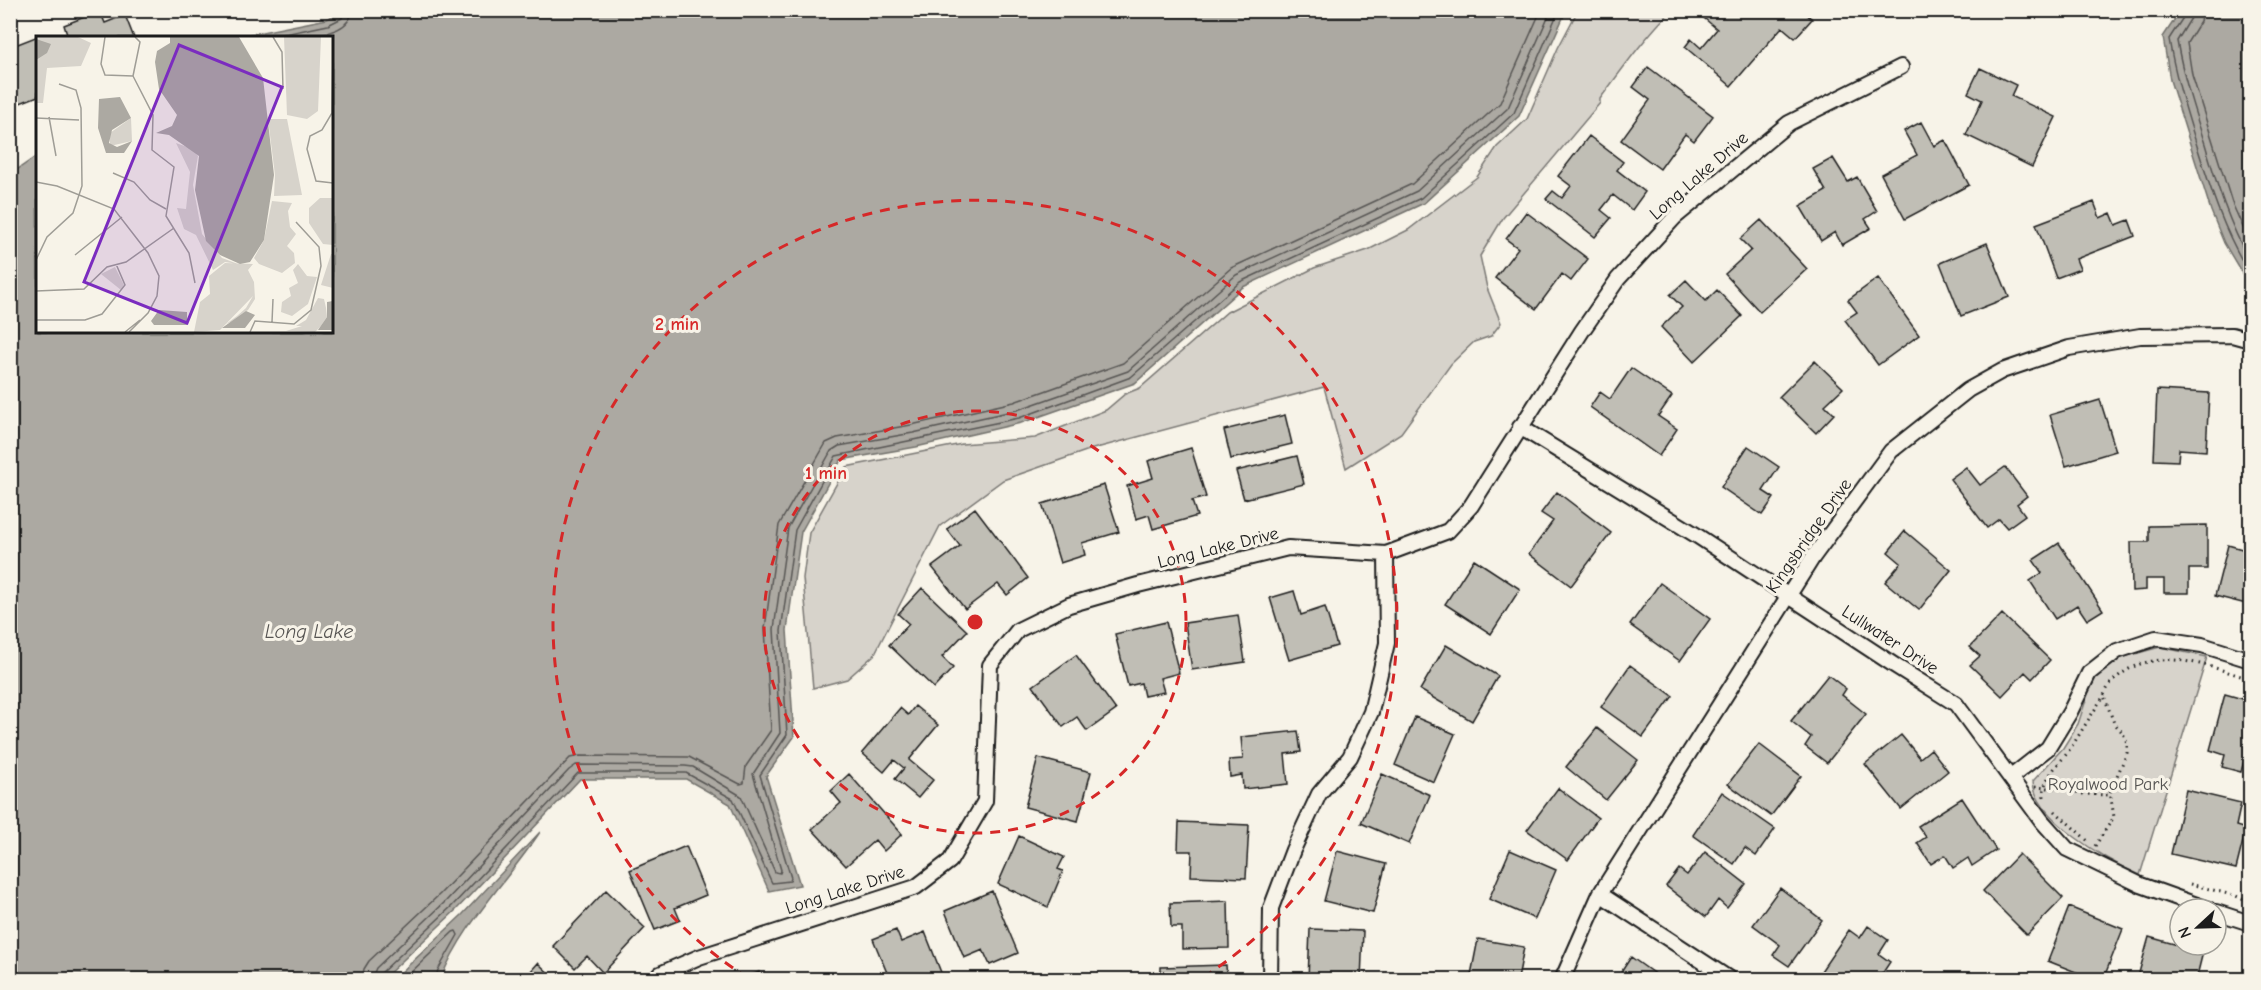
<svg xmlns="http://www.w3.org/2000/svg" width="2261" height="990" viewBox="0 0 2261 990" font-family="'Comic Neue',sans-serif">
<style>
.green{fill:#d7d3cb;stroke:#7a7874;stroke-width:1.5}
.water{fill:#aca9a2;stroke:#72716c;stroke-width:1.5}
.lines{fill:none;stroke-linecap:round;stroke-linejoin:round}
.shore{stroke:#565452;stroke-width:1.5}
.building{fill:#c0beb5;stroke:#1c1c1c;stroke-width:1.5}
.minor-casing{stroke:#1c1c1c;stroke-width:18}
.path{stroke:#1c1c1c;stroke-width:3;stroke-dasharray:1.5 4.5;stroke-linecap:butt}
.minor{stroke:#f7f3e8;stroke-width:14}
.ring{fill:none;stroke:#d62828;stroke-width:3;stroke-dasharray:10 8}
.labels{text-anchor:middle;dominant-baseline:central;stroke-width:6;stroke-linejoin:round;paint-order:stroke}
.street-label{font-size:18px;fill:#1c1c1c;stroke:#f7f3e8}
.park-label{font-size:18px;fill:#545351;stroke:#f7f3e8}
.water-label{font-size:20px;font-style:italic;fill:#565452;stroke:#f7f3e8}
.inset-road{fill:none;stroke:#9f9d96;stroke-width:1.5}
.view{fill:#7b2cbf;fill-opacity:0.15;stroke:#7b2cbf;stroke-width:3}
.inset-edge{fill:none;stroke:#1c1c1c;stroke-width:3}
.centre{fill:#d62828;stroke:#f7f3e8;stroke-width:3}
.ring-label{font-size:18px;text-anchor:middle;font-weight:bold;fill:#d62828;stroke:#f7f3e8;stroke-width:6;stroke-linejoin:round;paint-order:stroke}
</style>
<rect width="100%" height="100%" fill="#f7f3e8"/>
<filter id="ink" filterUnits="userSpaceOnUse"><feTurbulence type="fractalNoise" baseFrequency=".0167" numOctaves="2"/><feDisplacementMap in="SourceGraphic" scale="12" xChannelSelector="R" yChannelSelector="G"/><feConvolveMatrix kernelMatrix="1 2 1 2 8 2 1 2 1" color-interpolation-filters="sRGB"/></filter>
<g filter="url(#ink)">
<!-- green -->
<path class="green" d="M1578,10L1671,11C1645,37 1623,68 1600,99V103L1503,218L1480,256L1487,288L1501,323L1491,336L1474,342L1451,364L1401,433L1346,468L1324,387L1089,450L1003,480L940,526L874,655L847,679L813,688L803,578L809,533L846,467L962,444L1035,438L1106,410L1125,394L1140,388L1227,312L1314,268L1368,250L1408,230L1477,177L1497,147L1527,119L1558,48Z
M2160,647L2207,657L2140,875C2108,861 2034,819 2033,781L2063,748L2078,724L2093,679L2120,658Z"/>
<!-- water -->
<path class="water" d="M344,10H1566V11L1519,116L1424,203L1243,287L1135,383L1021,423L916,447L841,460L801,532L787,630L794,737L766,776L800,885L769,891L730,804L686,779H580L456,910L383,979H11V174L37,156L38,332H332V38L237,37L327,19Z
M2181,10L2250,11V278L2243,275L2224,243L2211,211L2170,80L2163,37Z
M540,832C509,879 461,926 441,979H394L462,915Z"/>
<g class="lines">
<!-- shore -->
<path class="shore" d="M2185,10L2184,16L2169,39C2175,76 2186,110 2197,146C2211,190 2223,229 2247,269L2250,271
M2193,10L2191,18L2177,41C2183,76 2194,110 2205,144C2217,185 2229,224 2250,261
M2202,10L2200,22L2187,43L2192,75L2232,203L2250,243
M266,38L328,25L342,18L344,10
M303,38C320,34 351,32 352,10
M362,980L364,969L369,961L440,894L570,758L580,756L689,757L740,784L744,783L746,766L771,730L765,628L779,525L826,443L837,438L911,425L1014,402L1123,363L1231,268L1412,184L1500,103L1541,10
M371,980L376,968L446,901L569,770L576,765L685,766L693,767L741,796L775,872L780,873L781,870L753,774L780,733L774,629L788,528L831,451L839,446L913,433L1017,410L1128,371L1236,275L1417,191L1508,108L1551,10
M379,980L381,973L452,906L578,773H686L733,799L772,883L790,881L791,878L760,775L787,735L781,631L795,530L836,456L1019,418L1131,377L1240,282L1421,198L1514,113L1559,10
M403,980L453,932L456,931L458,935L438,970L435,980"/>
</g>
<!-- building -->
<path class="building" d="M1702,10H1758L1764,15L1768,10H1802L1812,19L1795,38L1782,27L1731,86L1685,47L1691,39L1701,48L1717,29L1699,14Z
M100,11L105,23L125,15L134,38H68L64,25Z
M38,36V96L10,107V47Z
M1648,67L1713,116L1694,141L1685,134L1660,169L1621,140L1650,100L1633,87Z
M1980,68L2016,85L2011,96L2056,117L2032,167L1966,135L1982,100L1968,93Z
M1921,122L1934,146L1945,140L1969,185L1905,219L1881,174L1917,155L1904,131Z
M1589,136L1623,162L1617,170L1645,192L1632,210L1613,195L1601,210L1611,218L1595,237L1546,199L1553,191L1562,198L1571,186L1558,176Z
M1833,158L1848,182L1857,177L1877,211L1865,219L1871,228L1842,245L1835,232L1821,241L1800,206L1826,191L1813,169Z
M2094,202L2100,218L2111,213L2116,225L2129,220L2135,236L2076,259L2080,269L2056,278L2036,224Z
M1526,212L1588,259L1571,281L1562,274L1536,309L1495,278L1518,248L1506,239Z
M1761,220L1807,269L1760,312L1725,274L1751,250L1740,239Z
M1987,243L2009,297L1961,316L1940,263Z
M1878,278L1919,335L1878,365L1845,320L1857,312L1848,300Z
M1686,280L1706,301L1717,290L1742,316L1694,362L1661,327L1682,307L1670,295Z
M1815,361L1843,388L1825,405L1834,414L1816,433L1779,397Z
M1631,368L1672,396L1658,416L1677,429L1659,456L1590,407L1600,392L1610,399Z
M2157,390L2209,393L2206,451L2179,449L2178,461L2154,460Z
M2100,400L2116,451L2066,466L2050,415Z
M1285,415L1292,444L1231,459L1224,430Z
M1748,446L1779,467L1763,491L1774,498L1762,515L1721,487Z
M1191,448L1206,497L1192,501L1197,516L1153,529L1149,515L1136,519L1127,486L1153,478L1148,461Z
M1297,456L1304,484L1244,499L1236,471Z
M1966,467L1980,485L2005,467L2027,496L2017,504L2025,515L2007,528L1999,519L1987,528L1950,479Z
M1104,485L1119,532L1082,543L1085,555L1060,563L1042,504Z
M1557,492L1611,533L1571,586L1529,554L1553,521L1541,513Z
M975,508L1028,578L1007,595L998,584L965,609L932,567L960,546L947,529Z
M2207,525V569H2189V593H2164V579H2146V590L2132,591L2131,542H2149V526Z
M1905,531L1951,570L1919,610L1885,582L1901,563L1888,552Z
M2059,543L2103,610L2087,620L2077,605L2055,619L2030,581L2042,573L2033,560Z
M2250,544V605L2215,596L2228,545L2249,551Z
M1474,559L1520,589L1491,634L1445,604Z
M1660,583L1710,619L1680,661L1630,625Z
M922,588L967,631L942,657L953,668L934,688L889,645L909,624L898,614Z
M1294,591L1301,615L1325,607L1337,646L1289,660L1270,598Z
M2002,614L2050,660L2032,679L2025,672L2002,696L1970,665L1980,656L1970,647Z
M1238,615L1245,662L1192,670L1185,623Z
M1166,622L1179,673L1160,678L1164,692L1144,696L1141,683L1128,686L1115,634Z
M1446,645L1498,676L1472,721L1420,690Z
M1076,655L1116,710L1087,731L1077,717L1063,727L1033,686Z
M1630,665L1673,696L1643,737L1601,707Z
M1828,675L1846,689L1842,695L1866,714L1827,763L1805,746L1811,737L1791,721Z
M2225,694L2250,701L2247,715H2250V763L2244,761L2241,772L2222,767L2225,755L2210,750Z
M915,706L938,725L909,760L933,780L918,798L895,779L904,768L894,760L884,772L862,753L900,708L908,715Z
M1415,717L1455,734L1434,782L1395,765Z
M1597,728L1638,760L1606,800L1566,767Z
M1298,731L1301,752L1285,754L1288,784L1243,789L1242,775L1230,777L1229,760L1243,759L1241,737Z
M1901,735L1920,758L1931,749L1948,771L1901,809L1865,764Z
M1759,744L1801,776L1771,816L1728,784Z
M1038,758L1091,772L1078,821L1025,807Z
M849,774L902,834L884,851L875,840L846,866L812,829L841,803L831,791Z
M1382,774L1430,795L1409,844L1361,823Z
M1558,788L1598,818L1568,860L1527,830Z
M2186,790L2241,803L2236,826L2246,829L2236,869L2171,854Z
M1722,792L1775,829L1756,856L1745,848L1734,864L1693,835Z
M1962,798L1996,850L1972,866L1968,858L1953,868L1945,855L1931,864L1917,843L1926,837L1918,826Z
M1179,822L1249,825L1246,878L1191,876L1192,851H1178Z
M1019,836L1064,857L1058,869L1063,871L1048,907L998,884Z
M686,846L706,895L675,908L680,920L655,930L630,870Z
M1510,850L1556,870L1535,919L1489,899Z
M1337,851L1386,864L1373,913L1324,901Z
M1705,852L1746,884L1727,908L1718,900L1706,917L1666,886L1679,869L1687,875Z
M2019,854L2063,898L2027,935L1983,891Z
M1780,888L1822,920L1789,966L1773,955L1780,945L1753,925Z
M606,890L645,928L603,973L587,956L575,968L553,946Z
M992,891L1018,953L990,965L983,950L964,958L945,911Z
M1228,901L1229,948L1182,949V927H1171L1170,903Z
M2069,907L2123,929L2103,980H2096L2048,961Z
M1868,926L1888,940L1879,954L1890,962L1878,980H1815L1849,930L1860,938Z
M1310,929L1363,931L1361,980H1308Z
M896,930L901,942L925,932L944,980H890L873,939Z
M2149,937L2203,952L2196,980H2137Z
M1478,939L1524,947L1518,979L1506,976L1505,980H1470Z
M1631,957L1663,980H1616Z
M538,963L556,980H523Z
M1226,965L1227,980H1161V967Z
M759,972L762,980H739Z"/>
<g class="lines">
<defs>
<path id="minor" d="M1520,427L1696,535L1894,665L1956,704L2042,821L2067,849L2141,885L2208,909
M2011,777L2048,748L2070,712L2089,673L2117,651L2156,638L2202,645L2250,660
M1600,894L1731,980
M2216,912L2250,923
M655,980L660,974L699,957L916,887L950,861L985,801L990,665L1018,630L1069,605L1138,585L1288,548L1386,554L1448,531L1471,506L1582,331L1618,279L1675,217L1789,123L1901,67
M1270,980L1271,908L1293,850L1319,794L1350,757L1371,712L1387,643L1386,554
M1562,980L1600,894L1813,557L1891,451L1968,390L2002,371L2069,348L2140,336L2232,335L2250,340"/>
</defs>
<!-- minor casing -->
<use href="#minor" class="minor-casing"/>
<!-- path -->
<path class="path" d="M2035,787L2072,790L2081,794L2110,795
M2044,797C2042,775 2062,763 2072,746C2081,732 2090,717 2099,703C2104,697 2106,689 2111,683C2151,642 2205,665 2250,679
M2055,811L2088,841
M2095,846L2114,817L2110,792L2127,753V743L2123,733L2114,723L2104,696
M2190,884L2236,896L2250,903"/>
<!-- minor -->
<use href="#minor" class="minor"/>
</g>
</g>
<!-- distance rings -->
<g class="ring">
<circle cx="975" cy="622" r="211"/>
<path d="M748 978A422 422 0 1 1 1202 978"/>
</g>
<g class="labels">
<!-- street labels -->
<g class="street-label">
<text transform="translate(1699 176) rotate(-41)">Long Lake Drive</text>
<text transform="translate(1809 536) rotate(-55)">Kingsbridge Drive</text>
<text transform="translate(1218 548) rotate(-14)">Long Lake Drive</text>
<text transform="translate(1890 640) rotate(33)">Lullwater Drive</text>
<text transform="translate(845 890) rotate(-18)">Long Lake Drive</text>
</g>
<!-- park labels -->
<g class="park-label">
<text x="2108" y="784">Royalwood Park</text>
</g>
<!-- water labels -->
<g class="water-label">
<text x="309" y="631">Long Lake</text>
</g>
</g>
<!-- overview -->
<g transform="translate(36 36)">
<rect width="297" height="297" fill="#f7f3e8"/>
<path d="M0,1H42L55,7L45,30L11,32L7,67H0ZM248,1H285L282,75L271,83L251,79ZM95,82L96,105L74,110V97ZM232,83H251L266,159L238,160L239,139ZM140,107L157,113L162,120L157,149L166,198L186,222L202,228L189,226L177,234L160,199L148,193L141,172L150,173L154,136ZM284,162H297V209L287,208L273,187V172ZM236,165L256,167L252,175L254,191L260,198L251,210L258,217L259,227L246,237L223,228L218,222L228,204ZM295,218H297V252L285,249ZM189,227L217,228L212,234L218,246L219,263L212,274L195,286L190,288L201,280L210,272L217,260L184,294L158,296L164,266L174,258L173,240ZM262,228L271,240L281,241L272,268L256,280L245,276L246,266L255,260L253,252L262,247L257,234ZM79,231L88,249L85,254L65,238ZM282,262L288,263L290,272L291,281L285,290L279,296L250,295L266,290H260L270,284Z" fill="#d7d3cb"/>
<path d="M134,1H203L227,42L238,139L228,204L214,226L204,228L184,219L170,205L159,154L163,120L133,99L120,97L136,90L141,79L123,53L119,26L121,15L134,7ZM0,3L15,8L11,17L0,24ZM84,61L95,82L76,94L73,107L81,111L96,105L88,117H70L62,92L63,63ZM297,265V294H282L291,281V266ZM123,274L151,276V289H118L115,285ZM210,275L219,279L209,292H186Z" fill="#aca9a2"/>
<path class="inset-road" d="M69,1L65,28L69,39L97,40M99,1L104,6L97,40L117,79L116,114L138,131L130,180L153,217L159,247M237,1L246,16L247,53M297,14L296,77L286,94L274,100L271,113L280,145L297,147M13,81L20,120M0,82L43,84M77,137L98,146L114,164L130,173M0,146L21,150L78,173L112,217L123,240L121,260L112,277L93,296M39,219L86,181M0,224L11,201L37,177L46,150L45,72L40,54L23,48M0,255L48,253L71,231L90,226L138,192M0,284H49L66,278L89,249L80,228M236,286L237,263M89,296L104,284M214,296L219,285L258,288L275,274L285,230L283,211L260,186"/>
<path class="view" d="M143,9L246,51L151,287L48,246Z"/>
<rect width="297" height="297" class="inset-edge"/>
</g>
<circle cx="975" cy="622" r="9" class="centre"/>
<g class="ring-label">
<text x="677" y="330">2 min</text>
<text x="826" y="479">1 min</text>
</g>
<!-- margin -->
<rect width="2261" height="990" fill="none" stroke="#f7f3e8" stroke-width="36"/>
<rect x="18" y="18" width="2225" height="954" fill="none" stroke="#1c1c1c" stroke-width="2" filter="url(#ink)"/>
<!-- north arrow -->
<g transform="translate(2198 927) rotate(248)"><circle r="28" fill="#f7f3e8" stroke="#9f9d96" stroke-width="1.5"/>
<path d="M0-4.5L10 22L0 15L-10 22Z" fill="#1c1c1c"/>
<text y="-9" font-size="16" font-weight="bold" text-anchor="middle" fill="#1c1c1c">N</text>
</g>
</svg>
